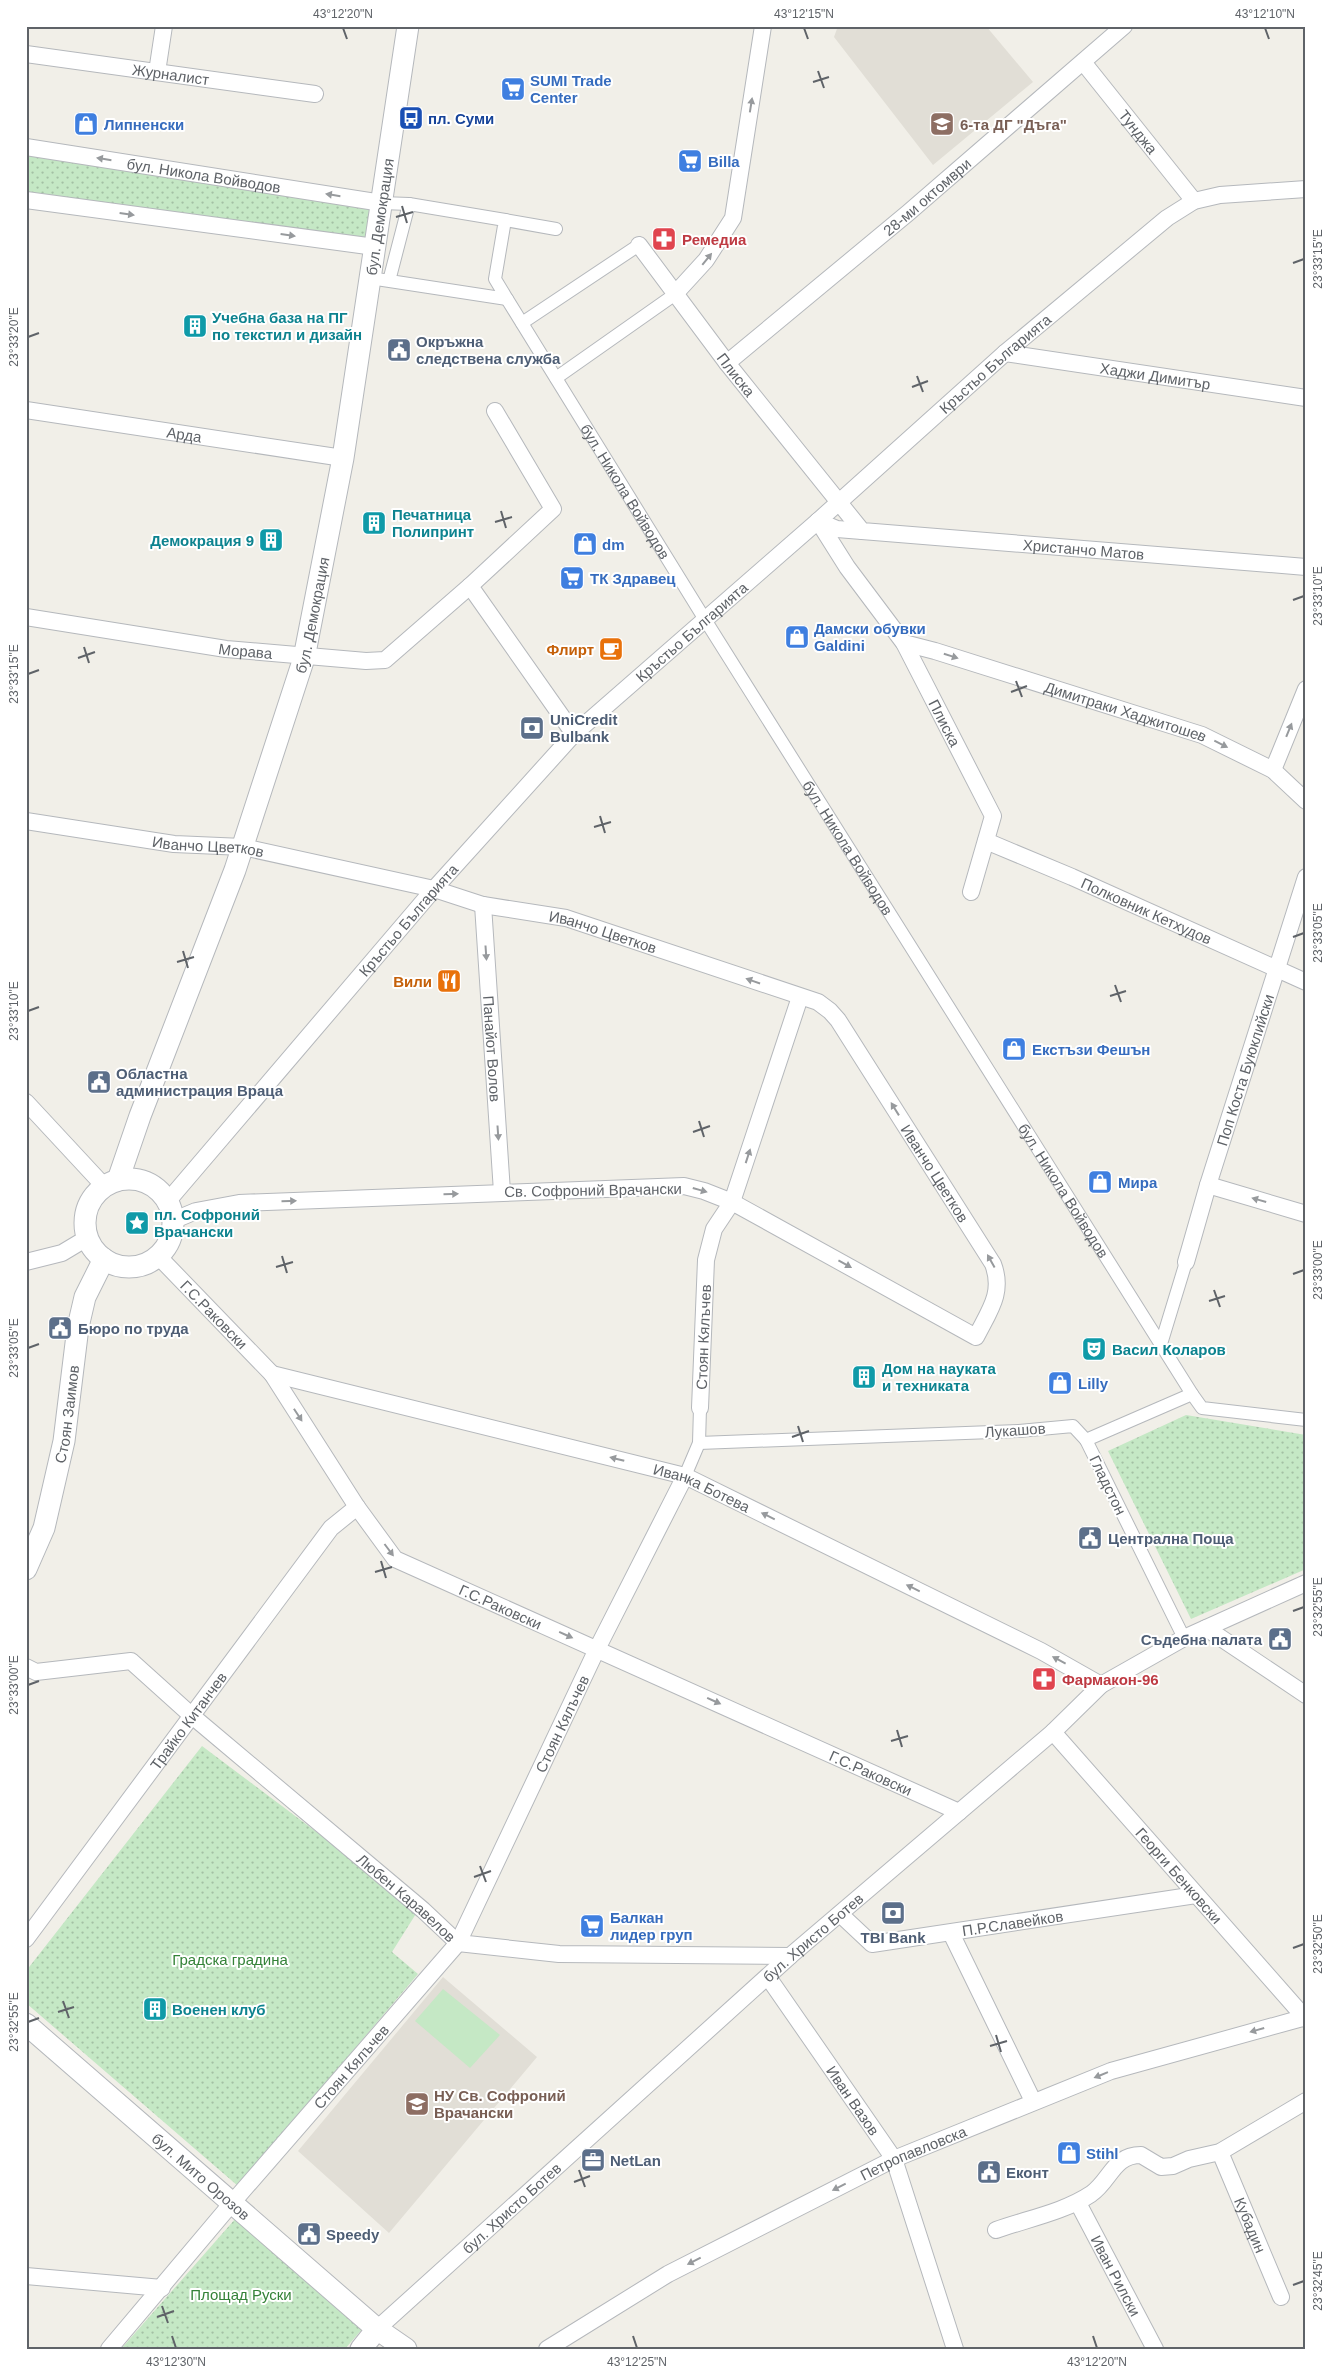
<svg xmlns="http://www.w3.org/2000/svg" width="1332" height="2375" viewBox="0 0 1332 2375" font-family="Helvetica,sans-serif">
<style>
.education{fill:#e1ded6}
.park{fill:url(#park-dots)}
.garden{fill:#c5e8c5}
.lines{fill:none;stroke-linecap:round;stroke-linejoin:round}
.pedestrian-casing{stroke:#b5b8bc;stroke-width:14}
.minor-casing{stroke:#b5b8bc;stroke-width:18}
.tertiary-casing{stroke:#b5b8bc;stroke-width:23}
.pedestrian{stroke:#fff;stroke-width:12}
.minor{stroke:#fff;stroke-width:16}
.tertiary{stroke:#fff;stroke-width:21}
.oneway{fill:#979a9d}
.ticks{fill:none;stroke:#5f6368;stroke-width:2}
.labels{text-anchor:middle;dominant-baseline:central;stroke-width:4;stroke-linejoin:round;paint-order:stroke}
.street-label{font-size:15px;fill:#5f6368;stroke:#fff}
.shop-label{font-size:15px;font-weight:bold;fill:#366cbe;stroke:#fff;text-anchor:start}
.transit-label{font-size:15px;font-weight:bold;fill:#164399;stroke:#fff;text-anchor:start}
.education-label{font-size:15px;font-weight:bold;fill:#785e54;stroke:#fff;text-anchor:start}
.health-label{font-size:15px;font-weight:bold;fill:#be3a42;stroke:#fff;text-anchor:start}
.culture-label{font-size:15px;font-weight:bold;fill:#0d838f;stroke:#fff;text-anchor:start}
.service-label{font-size:15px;font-weight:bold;fill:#4e5e75;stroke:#fff;text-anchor:start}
.food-label{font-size:15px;font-weight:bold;fill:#c56008;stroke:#fff;text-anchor:end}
.park-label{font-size:15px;fill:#348238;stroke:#fff}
.neatline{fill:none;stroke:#5f6368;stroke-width:2}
.ticks-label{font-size:12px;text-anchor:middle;fill:#5f6368}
</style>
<defs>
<pattern id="park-dots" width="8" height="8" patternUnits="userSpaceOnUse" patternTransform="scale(1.25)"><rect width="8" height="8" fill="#c5e8c5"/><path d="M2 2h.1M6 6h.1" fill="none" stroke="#a3c0a4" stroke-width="1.8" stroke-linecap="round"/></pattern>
</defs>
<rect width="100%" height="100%" fill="#f1efe8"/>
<!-- education -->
<path class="education" d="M838,26H986L1033,82L933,165L834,37Z
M443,1977L537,2057L389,2233L298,2151Z"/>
<!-- park -->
<path class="park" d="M26,152L382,203L375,247L26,200Z
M1186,1415L1306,1435V1569L1191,1619L1108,1451Z
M202,1746L419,1909L392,1952L418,1974L238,2186L26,2003V1971Z
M236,2218L363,2328L345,2349H121Z"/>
<!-- garden -->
<path class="garden" d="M443,1989L500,2035L470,2068L415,2021Z"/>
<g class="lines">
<defs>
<g id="pedestrian">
<path d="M382,203L409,204"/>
<path d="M505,220L556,229"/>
<path d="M370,278L507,299L495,279L505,220L409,204L389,281"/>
<path id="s1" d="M507,299L704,618L1192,1394"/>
<path d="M522,323L639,245"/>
<path d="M556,378L674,295"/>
<path d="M1161,1344L1186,1262"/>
<path d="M1086,1440L1184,1638"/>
<path d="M699,1443L1019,1431L1073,1426L1086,1440L1192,1394L1202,1408L1306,1420"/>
<path d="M685,1476L699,1443L700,1408"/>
</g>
<g id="minor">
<path id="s2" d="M26,54L315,94"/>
<path id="s3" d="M1083,62L1194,201"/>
<path d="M157,72L164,26"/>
<path id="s4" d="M26,147L382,203"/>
<path d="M26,200L375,247"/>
<path id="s5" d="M639,245L727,363L862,531L1306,567"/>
<path d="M674,295L706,260L733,218L763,26"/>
<path id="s6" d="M1005,353L1306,398"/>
<path id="s7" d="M727,363L908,213L1124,26"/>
<path id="s8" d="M26,410L343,458"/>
<path d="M495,411L553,509L470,586L574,734"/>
<path id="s9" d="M818,521L847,567L904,643L993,816L971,892"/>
<path d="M818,521L837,529L862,531"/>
<path id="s10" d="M26,617L226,649L366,661L385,660L470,586"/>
<path id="s11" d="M904,643L935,651L1202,735L1273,770L1306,801"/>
<path d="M1273,770L1306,689"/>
<path id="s12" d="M26,821L174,844L243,847L434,889L483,905L566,918L818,1002L830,1011L838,1020L993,1264C1004,1293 989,1311 976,1337L732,1202L704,1191L684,1186L239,1203L196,1211L172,1221"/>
<path id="s13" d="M986,841L1072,877L1306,982"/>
<path id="s14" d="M483,905L502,1192"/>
<path d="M26,1102L104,1186"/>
<path d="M1208,1185L1306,1214"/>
<path id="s15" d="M167,1202L434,889L574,734L818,521L1005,353L1167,218L1194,201L1220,195L1306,189"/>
<path id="s16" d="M158,1256L272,1374L357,1507L395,1559L959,1812"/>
<path d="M26,1262L62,1253L87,1238"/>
<path id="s17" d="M1186,1262L1208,1185L1306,877"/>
<path id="s18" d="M272,1374L685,1476L1041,1651L1101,1685"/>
<path id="s19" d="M700,1408L706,1260L714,1229L732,1202L800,997"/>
<path d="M1206,1628L1306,1695"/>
<path id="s20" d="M26,1667L36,1672L131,1661L191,1715L423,1910L458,1943L559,1954L790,1956"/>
<path id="s21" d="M1053,1732L1306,2019"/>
<path id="s22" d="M840,1914L872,1944L1196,1895"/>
<path d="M951,1933L1033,2101"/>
<path id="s23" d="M26,1939L331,1528L357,1507"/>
<path id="s24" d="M768,1977L894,2159L955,2349"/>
<path id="s25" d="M1220,2152L1281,2297"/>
<path id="s26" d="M1078,2203L1155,2349"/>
<path d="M996,2230C1027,2219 1064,2212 1091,2194C1111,2180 1113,2155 1141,2155L1161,2167L1173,2166L1189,2159L1220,2152L1306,2101"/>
<path d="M26,2276L162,2288"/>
<path id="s27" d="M377,2329L790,1956L1053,1732L1101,1685L1184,1638L1306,1583"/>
<path id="s28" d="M109,2349L232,2203L458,1943L597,1649L685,1476"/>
<path id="s29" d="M547,2349L668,2274L894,2159L1111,2071L1306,2017"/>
</g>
<g id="tertiary">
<circle cx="129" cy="1223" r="44"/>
<path id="s30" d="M118,1180L140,1116L235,870L304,658L343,458L408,26"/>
<path id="s31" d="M26,1569L44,1528L64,1441L78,1327L85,1297L104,1259"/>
<path id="s32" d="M26,2024L377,2329L406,2349"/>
<path d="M361,2349L377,2329"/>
</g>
</defs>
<!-- pedestrian casing -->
<use href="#pedestrian" class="pedestrian-casing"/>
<!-- minor casing -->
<use href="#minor" class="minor-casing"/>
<!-- tertiary casing -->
<use href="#tertiary" class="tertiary-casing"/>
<!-- pedestrian -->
<use href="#pedestrian" class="pedestrian"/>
<!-- minor -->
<use href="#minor" class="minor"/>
<!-- tertiary -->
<use href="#tertiary" class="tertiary"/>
</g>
<!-- one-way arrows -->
<defs><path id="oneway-solid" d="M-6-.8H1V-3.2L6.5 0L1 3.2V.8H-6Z" transform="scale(1.25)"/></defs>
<g class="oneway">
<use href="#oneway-solid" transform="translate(751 105) rotate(-81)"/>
<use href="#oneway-solid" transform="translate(104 159) rotate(-171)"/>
<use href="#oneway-solid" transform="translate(333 195) rotate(-171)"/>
<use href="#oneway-solid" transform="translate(127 214) rotate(8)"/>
<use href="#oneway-solid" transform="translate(288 235) rotate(8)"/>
<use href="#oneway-solid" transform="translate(707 259) rotate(-51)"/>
<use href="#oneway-solid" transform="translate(951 656) rotate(17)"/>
<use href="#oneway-solid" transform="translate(1289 730) rotate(-68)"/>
<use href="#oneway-solid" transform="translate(1221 744) rotate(27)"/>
<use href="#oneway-solid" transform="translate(486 953) rotate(86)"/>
<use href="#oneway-solid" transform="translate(753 981) rotate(-161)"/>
<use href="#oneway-solid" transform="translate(895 1109) rotate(-122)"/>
<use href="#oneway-solid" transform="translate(498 1133) rotate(86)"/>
<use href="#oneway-solid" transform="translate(748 1156) rotate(-72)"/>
<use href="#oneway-solid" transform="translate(700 1190) rotate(16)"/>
<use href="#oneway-solid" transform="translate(451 1194) rotate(-2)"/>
<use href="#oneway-solid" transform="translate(1259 1200) rotate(-164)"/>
<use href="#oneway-solid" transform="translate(289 1201) rotate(-2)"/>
<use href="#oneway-solid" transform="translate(991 1261) rotate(-119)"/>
<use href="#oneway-solid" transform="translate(845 1264) rotate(29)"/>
<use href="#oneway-solid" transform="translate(298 1415) rotate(57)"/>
<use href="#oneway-solid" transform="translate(617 1459) rotate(-166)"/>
<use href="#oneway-solid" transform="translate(768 1516) rotate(-154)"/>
<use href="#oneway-solid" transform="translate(389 1550) rotate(53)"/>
<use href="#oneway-solid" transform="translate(913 1588) rotate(-154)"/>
<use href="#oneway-solid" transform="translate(566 1635) rotate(24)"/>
<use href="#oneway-solid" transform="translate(1059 1660) rotate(-152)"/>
<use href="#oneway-solid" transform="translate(714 1701) rotate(24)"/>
<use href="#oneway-solid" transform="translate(1257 2030) rotate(164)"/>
<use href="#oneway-solid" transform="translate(1101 2075) rotate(158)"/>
<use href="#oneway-solid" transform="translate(839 2187) rotate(153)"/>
<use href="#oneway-solid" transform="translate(694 2261) rotate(153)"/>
</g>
<!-- ticks -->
<path class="ticks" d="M343,28L347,39M804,28L808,39M1265,28L1269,39M818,71L824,88M813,82L829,77M402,206L407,223M396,217L413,212M1293,263L1304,259M28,337L39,333M917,376L923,392M912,387L928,381M501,511L506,528M495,522L512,517M1293,600L1304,596M84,647L89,663M78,658L95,652M28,674L39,670M1016,681L1022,697M1011,692L1027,686M600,816L605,833M594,827L611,822M1293,937L1304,933M183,951L188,968M177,962L194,957M1115,985L1121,1002M1110,996L1126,991M28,1011L39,1007M699,1121L704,1137M693,1132L710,1126M282,1256L287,1273M276,1267L293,1262M1293,1274L1304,1270M1214,1290L1220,1307M1209,1301L1225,1296M28,1348L39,1344M798,1426L803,1442M792,1437L809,1431M381,1561L386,1578M375,1572L392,1567M1293,1611L1304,1607M28,1685L39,1681M897,1730L902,1747M891,1741L908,1736M480,1866L486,1882M474,1877L491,1871M1293,1948L1304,1944M63,2001L69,2018M58,2012L74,2007M28,2022L39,2018M996,2035L1001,2052M990,2046L1007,2041M579,2170L585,2187M574,2182L590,2176M1293,2285L1304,2281M162,2306L168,2323M157,2317L174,2311M172,2336L176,2348M633,2336L637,2348M1093,2336L1097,2348"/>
<!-- icons -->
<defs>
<symbol id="supermarket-square" viewBox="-11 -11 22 22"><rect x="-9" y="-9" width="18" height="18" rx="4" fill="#3f7fe0" stroke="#fff"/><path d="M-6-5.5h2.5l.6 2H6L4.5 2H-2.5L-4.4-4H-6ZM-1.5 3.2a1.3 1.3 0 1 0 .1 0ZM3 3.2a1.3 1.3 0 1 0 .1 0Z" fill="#fff"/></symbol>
<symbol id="bus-square" viewBox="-11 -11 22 22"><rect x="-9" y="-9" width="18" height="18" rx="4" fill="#1a4fb4" stroke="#fff"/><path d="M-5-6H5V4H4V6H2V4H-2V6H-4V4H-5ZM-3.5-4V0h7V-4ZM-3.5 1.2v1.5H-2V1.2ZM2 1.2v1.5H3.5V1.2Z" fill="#fff"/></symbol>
<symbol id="shop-square" viewBox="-11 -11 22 22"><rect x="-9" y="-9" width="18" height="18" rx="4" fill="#3f7fe0" stroke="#fff"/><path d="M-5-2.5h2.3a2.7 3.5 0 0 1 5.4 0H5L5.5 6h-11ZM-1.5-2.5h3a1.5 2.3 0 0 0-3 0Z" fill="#fff"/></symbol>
<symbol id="school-square" viewBox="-11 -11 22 22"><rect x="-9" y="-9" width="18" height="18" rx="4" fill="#8d6e63" stroke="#fff"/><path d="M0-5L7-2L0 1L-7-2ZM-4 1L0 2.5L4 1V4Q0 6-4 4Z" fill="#fff"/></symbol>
<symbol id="pharmacy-square" viewBox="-11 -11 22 22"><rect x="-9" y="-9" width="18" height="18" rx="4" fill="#e0444e" stroke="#fff"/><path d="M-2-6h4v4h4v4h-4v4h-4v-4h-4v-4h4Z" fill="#fff"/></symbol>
<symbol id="building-square" viewBox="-11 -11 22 22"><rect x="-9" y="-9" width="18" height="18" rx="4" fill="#0f9aa8" stroke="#fff"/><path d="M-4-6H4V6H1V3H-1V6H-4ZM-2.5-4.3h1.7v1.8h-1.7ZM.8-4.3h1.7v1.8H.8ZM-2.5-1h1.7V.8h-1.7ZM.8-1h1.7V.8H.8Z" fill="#fff"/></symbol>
<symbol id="civic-square" viewBox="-11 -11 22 22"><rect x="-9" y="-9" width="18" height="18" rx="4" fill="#5c6f8a" stroke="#fff"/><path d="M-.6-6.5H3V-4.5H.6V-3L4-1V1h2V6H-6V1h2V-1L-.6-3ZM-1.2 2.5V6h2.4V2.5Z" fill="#fff"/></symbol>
<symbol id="cafe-square" viewBox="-11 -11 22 22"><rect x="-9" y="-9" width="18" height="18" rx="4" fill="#e8710a" stroke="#fff"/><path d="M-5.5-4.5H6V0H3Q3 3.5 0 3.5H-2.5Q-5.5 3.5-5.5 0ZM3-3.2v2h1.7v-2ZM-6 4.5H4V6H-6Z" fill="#fff"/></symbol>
<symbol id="bank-square" viewBox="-11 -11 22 22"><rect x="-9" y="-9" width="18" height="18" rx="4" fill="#5c6f8a" stroke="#fff"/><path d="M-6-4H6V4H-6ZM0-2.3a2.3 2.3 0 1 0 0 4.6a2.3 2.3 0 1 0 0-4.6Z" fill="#fff"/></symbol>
<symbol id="restaurant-square" viewBox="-11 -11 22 22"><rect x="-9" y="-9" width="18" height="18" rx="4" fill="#e8710a" stroke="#fff"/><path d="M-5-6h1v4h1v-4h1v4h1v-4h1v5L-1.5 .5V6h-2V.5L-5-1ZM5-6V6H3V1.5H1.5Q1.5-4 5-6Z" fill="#fff"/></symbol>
<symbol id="sight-square" viewBox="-11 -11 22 22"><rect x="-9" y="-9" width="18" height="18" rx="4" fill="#0f9aa8" stroke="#fff"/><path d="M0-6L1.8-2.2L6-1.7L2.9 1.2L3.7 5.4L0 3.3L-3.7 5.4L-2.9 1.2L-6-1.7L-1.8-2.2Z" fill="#fff"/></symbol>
<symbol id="theatre-square" viewBox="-11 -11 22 22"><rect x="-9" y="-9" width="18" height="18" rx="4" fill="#0f9aa8" stroke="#fff"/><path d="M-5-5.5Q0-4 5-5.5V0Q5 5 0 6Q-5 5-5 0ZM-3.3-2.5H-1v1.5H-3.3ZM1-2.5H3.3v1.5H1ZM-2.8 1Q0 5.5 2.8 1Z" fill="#fff"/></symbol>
<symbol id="office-square" viewBox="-11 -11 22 22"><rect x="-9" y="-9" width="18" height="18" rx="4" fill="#5c6f8a" stroke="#fff"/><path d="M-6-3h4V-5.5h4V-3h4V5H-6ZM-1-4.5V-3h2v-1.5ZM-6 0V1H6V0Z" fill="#fff"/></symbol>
</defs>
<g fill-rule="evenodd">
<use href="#supermarket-square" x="499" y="75" width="28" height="28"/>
<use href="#bus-square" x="397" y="104" width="28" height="28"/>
<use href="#shop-square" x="72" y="110" width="28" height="28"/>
<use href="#school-square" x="928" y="110" width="28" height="28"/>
<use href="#supermarket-square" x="676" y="147" width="28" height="28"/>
<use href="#pharmacy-square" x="650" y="225" width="28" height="28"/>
<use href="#building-square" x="181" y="312" width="28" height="28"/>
<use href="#civic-square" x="385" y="336" width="28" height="28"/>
<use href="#building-square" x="360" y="509" width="28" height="28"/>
<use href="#building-square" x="257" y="526" width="28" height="28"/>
<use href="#shop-square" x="571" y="530" width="28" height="28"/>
<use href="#supermarket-square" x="558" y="564" width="28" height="28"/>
<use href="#shop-square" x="783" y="623" width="28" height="28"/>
<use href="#cafe-square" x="597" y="635" width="28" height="28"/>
<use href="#bank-square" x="518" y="714" width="28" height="28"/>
<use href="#restaurant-square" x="435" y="967" width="28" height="28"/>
<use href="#shop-square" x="1000" y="1035" width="28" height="28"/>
<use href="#civic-square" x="85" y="1068" width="28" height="28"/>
<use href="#shop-square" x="1086" y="1168" width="28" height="28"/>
<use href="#sight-square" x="123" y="1209" width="28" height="28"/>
<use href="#civic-square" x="46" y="1314" width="28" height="28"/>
<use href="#theatre-square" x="1080" y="1335" width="28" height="28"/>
<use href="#building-square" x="850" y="1363" width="28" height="28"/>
<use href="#shop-square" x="1046" y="1369" width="28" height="28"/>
<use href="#civic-square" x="1076" y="1524" width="28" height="28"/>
<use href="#civic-square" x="1266" y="1625" width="28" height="28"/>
<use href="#pharmacy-square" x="1030" y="1665" width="28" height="28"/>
<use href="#bank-square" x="879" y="1899" width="28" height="28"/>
<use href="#supermarket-square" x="578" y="1912" width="28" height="28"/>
<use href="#building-square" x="141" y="1995" width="28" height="28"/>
<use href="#school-square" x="403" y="2090" width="28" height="28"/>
<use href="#shop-square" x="1055" y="2139" width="28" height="28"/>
<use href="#office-square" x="579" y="2146" width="28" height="28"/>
<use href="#civic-square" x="975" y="2158" width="28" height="28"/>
<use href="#civic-square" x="295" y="2220" width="28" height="28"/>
</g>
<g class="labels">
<!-- street labels -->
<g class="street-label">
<text stroke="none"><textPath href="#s2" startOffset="146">Журналист</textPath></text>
<text stroke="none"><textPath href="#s3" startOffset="89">Тунджа</textPath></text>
<text stroke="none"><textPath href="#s4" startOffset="180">бул. Никола Войводов</textPath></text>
<text stroke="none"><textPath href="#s7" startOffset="260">28-ми октомври</textPath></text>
<text stroke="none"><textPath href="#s30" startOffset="1002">бул. Демокрация</textPath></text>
<text stroke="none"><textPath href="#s15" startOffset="1181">Кръстьо Българията</textPath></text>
<text stroke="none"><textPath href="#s5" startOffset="162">Плиска</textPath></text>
<text stroke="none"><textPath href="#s6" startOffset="152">Хаджи Димитър</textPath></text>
<text stroke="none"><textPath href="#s8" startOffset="160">Арда</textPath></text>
<text stroke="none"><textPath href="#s1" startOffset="226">бул. Никола Войводов</textPath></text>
<text stroke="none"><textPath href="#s5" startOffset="585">Христанчо Матов</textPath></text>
<text stroke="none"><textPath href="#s30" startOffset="598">бул. Демокрация</textPath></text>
<text stroke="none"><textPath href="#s15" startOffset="776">Кръстьо Българията</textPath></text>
<text stroke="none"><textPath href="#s10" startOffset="222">Морава</textPath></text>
<text stroke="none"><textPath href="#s11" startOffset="232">Димитраки Хаджитошев</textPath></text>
<text stroke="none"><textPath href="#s9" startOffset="239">Плиска</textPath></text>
<text stroke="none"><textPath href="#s12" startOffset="184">Иванчо Цветков</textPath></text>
<text stroke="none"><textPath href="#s1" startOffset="646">бул. Никола Войводов</textPath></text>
<text stroke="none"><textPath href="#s13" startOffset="175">Полковник Кетхудов</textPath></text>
<text stroke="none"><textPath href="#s15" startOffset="371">Кръстьо Българията</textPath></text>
<text stroke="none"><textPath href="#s12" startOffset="589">Иванчо Цветков</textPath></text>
<text stroke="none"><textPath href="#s14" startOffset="144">Панайот Волов</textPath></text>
<text stroke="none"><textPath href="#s17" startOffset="201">Поп Коста Буюклийски</textPath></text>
<text stroke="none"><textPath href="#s12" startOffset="1024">Иванчо Цветков</textPath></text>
<text transform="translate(593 1190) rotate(-1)">Св. Софроний Врачански</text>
<text stroke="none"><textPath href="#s1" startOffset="1051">бул. Никола Войводов</textPath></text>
<text stroke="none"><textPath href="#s16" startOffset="81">Г.С.Раковски</textPath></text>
<text stroke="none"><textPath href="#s19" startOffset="71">Стоян Кялъчев</textPath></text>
<text stroke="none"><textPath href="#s31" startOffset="161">Стоян Заимов</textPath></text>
<text transform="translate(1015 1430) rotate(-4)">Лукашов</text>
<text transform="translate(1108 1485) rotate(64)">Гладстон</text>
<text stroke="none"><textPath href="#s18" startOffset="445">Иванка Ботева</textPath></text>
<text stroke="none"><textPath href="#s16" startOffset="502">Г.С.Раковски</textPath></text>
<text stroke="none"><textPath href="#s23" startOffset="272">Трайко Китанчев</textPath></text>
<text stroke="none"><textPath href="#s28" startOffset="778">Стоян Кялъчев</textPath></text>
<text stroke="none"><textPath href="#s16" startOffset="908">Г.С.Раковски</textPath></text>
<text stroke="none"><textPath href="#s21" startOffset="191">Георги Бенковски</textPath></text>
<text stroke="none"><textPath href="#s20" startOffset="470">Любен Каравелов</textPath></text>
<text stroke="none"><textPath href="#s22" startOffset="186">П.Р.Славейков</textPath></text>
<text stroke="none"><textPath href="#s27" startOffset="586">бул. Христо Ботев</textPath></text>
<text stroke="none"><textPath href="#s28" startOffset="372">Стоян Кялъчев</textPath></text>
<text stroke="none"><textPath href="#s24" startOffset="150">Иван Вазов</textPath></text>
<text stroke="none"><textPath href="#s29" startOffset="416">Петропавловска</textPath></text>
<text stroke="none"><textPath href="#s32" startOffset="232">бул. Мито Орозов</textPath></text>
<text stroke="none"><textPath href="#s27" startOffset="181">бул. Христо Ботев</textPath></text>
<text stroke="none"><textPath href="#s25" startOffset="79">Кубадин</textPath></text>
<text stroke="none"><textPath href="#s26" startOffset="82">Иван Рилски</textPath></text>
</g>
<!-- shop labels -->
<g class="shop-label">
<text x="530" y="80">SUMI Trade<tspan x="530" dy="17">Center</tspan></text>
<text x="104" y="124">Липненски</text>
<text x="708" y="161">Billa</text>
<text x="602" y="544">dm</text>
<text x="590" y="578">ТК Здравец</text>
<text x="814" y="628">Дамски обувки<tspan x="814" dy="17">Galdini</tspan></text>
<text x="1032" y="1049">Екстъзи Фешън</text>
<text x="1118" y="1182">Мира</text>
<text x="1078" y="1383">Lilly</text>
<text x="610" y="1917">Балкан<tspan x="610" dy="17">лидер груп</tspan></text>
<text x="1086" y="2153">Stihl</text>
</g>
<!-- transit labels -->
<g class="transit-label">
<text x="428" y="118">пл. Суми</text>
</g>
<!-- education labels -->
<g class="education-label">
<text x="960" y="124">6-та ДГ "Дъга"</text>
<text x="434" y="2095">НУ Св. Софроний<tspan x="434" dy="17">Врачански</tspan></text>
</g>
<!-- health labels -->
<g class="health-label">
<text x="682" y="239">Ремедиа</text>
<text x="1062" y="1679">Фармакон-96</text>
</g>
<!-- culture labels -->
<g class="culture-label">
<text x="212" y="317">Учебна база на ПГ<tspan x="212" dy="17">по текстил и дизайн</tspan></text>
<text x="392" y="514">Печатница<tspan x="392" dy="17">Полипринт</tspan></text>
<text x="254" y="540" text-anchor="end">Демокрация 9</text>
<text x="154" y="1214">пл. Софроний<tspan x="154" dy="17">Врачански</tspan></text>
<text x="1112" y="1349">Васил Коларов</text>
<text x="882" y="1368">Дом на науката<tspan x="882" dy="17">и техниката</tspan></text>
<text x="172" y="2009">Военен клуб</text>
</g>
<!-- service labels -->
<g class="service-label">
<text x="416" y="341">Окръжна<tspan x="416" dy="17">следствена служба</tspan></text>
<text x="550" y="719">UniCredit<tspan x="550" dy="17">Bulbank</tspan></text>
<text x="116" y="1073">Областна<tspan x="116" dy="17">администрация Враца</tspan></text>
<text x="78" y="1328">Бюро по труда</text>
<text x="1108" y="1538">Централна Поща</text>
<text x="1262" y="1639" text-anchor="end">Съдебна палата</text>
<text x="893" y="1937" text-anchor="middle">TBI Bank</text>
<text x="610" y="2160">NetLan</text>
<text x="1006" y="2172">Еконт</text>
<text x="326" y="2234">Speedy</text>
</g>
<!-- food labels -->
<g class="food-label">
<text x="594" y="649">Флирт</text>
<text x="432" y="981">Вили</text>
</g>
<!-- park labels -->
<g class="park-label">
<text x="230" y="1959">Градска градина</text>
<text x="241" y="2294">Площад Руски</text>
</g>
</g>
<!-- border -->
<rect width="1332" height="2375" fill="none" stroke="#ffffff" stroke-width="55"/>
<rect x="28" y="28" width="1276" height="2320" class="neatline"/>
<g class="ticks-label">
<text x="343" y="18">43°12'20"N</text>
<text x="804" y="18">43°12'15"N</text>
<text x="1265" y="18">43°12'10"N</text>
<text transform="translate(1318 259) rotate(-90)" y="4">23°33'15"E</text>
<text transform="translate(14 337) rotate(-90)" y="4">23°33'20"E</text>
<text transform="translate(1318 596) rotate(-90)" y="4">23°33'10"E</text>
<text transform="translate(14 674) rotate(-90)" y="4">23°33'15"E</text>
<text transform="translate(1318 933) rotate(-90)" y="4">23°33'05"E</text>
<text transform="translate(14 1011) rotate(-90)" y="4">23°33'10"E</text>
<text transform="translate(1318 1270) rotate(-90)" y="4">23°33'00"E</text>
<text transform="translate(14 1348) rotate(-90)" y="4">23°33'05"E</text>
<text transform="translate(1318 1607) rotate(-90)" y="4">23°32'55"E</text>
<text transform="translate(14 1685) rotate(-90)" y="4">23°33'00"E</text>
<text transform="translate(1318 1944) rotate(-90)" y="4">23°32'50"E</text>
<text transform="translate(14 2022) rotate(-90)" y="4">23°32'55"E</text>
<text transform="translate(1318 2281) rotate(-90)" y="4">23°32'45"E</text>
<text x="176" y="2366">43°12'30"N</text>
<text x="637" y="2366">43°12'25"N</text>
<text x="1097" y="2366">43°12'20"N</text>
</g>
</svg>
